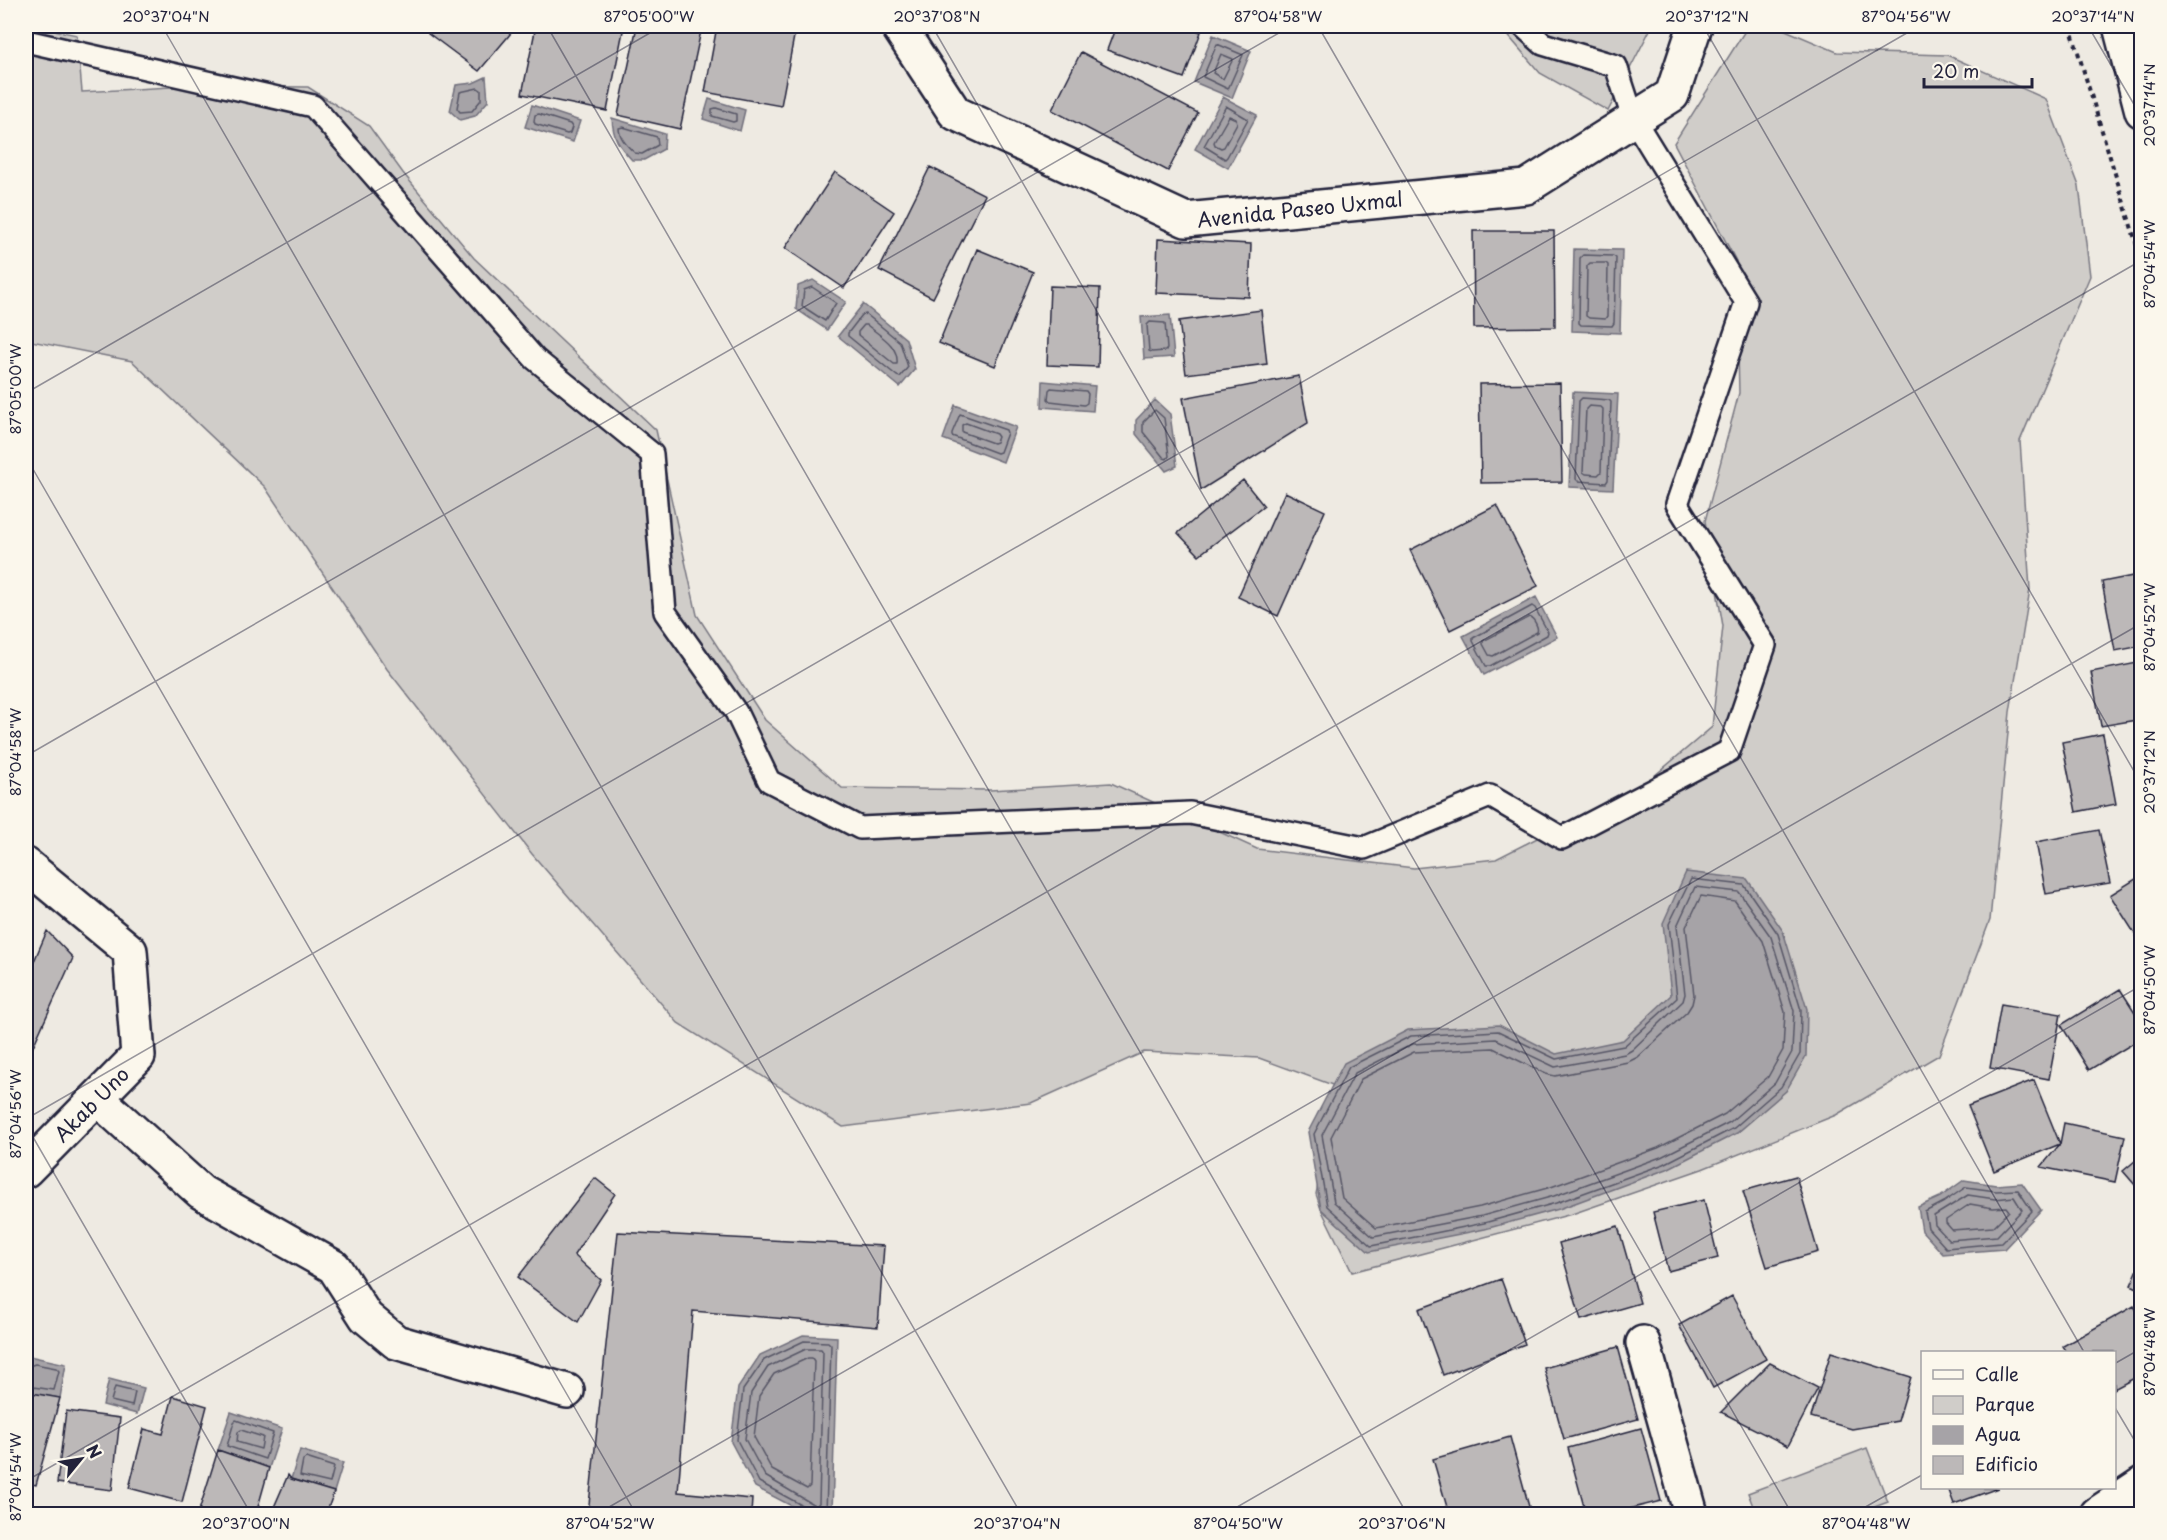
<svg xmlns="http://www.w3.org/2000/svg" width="2167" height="1540" viewBox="0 0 2167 1540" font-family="'Playpen Sans',sans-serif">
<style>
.green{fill:#d0cdc9;stroke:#797882;stroke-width:1.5}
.water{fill:#a6a3a7;stroke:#716f7c;stroke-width:1.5}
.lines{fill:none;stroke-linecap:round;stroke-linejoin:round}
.shore{stroke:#575666;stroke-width:1.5}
.building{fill:#bcb8b8;stroke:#22223b;stroke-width:1.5}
.lane-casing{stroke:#22223b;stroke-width:26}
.street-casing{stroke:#22223b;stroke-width:38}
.secondary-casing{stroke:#22223b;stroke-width:38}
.path{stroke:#22223b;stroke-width:4;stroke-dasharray:4.5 4.5;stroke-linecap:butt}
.lane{stroke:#fbf7ec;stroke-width:21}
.street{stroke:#fbf7ec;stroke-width:33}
.secondary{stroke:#fbf7ec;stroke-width:33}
.ticks{fill:none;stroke:#22223b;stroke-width:1.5;stroke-opacity:0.45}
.labels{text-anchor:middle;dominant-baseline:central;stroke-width:5;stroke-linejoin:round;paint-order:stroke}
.street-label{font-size:20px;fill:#22223b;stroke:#fbf7ec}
.neatline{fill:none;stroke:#22223b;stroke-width:2}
.ticks-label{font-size:15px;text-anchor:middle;fill:#22223b}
</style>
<rect width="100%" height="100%" fill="#eeeae2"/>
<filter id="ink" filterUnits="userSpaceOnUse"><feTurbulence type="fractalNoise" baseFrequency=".0167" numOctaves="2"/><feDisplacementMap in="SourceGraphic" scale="12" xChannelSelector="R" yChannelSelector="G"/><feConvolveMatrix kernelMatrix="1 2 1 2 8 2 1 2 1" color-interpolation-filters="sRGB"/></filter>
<g filter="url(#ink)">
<!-- green -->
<path class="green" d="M26,26H35L77,35L82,92L189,86L308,87L369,126L403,173L474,258L656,430L697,615L765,720L842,788L990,790L1111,783L1257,849L1414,868L1496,859L1647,782L1712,727L1723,626L1705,521L1739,393L1736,261L1674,143L1748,26H1776L1837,52L1947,55L2046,99L2079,186L2090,276L2020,441L2030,589L2010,712L1990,920L1939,1055L1836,1115L1702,1169L1572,1214L1352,1272L1321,1209L1316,1194L1338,1087L1259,1058L1144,1052L1031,1103L843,1127L678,1023L532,854L387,669L265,487L132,361L26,340Z
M1500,26H1652L1608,111L1540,73Z
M1867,1448L1888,1502L1856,1514H1756L1748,1493Z"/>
<!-- water -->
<path class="water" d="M1213,35L1251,51L1232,98L1194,82Z
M486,77L488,101L475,116L460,120L450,111L456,85L473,83Z
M1223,97L1257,115L1228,168L1195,149Z
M709,99L745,110L740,131L703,119Z
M532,105L580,121L573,142L525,127Z
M612,118L665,134L664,149L644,160H632C618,145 613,138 612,118Z
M1574,249L1622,250L1620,333L1572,331Z
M813,280L846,302L827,330L796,309L798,286Z
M863,304L906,339L915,369L900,387L838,336Z
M1170,315L1174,357L1144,359L1141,317Z
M1043,381L1095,386L1093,411L1042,407Z
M1573,392L1618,394L1613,489L1569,487Z
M1155,400L1170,414L1177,466L1166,471L1136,434V420Z
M955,405L1016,427L1003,462L943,439Z
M1536,597L1557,637L1484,675L1463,636Z
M1686,872L1747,879L1783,931L1807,1009L1806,1056L1786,1091L1737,1133L1667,1169L1559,1209L1485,1229L1369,1252L1321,1209L1308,1132L1344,1063L1408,1030L1499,1025L1556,1054L1623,1040L1671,995L1663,923Z
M1964,1180L1996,1185L2022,1183L2041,1210L2004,1249L1943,1254L1922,1231L1918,1207L1940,1197Z
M803,1335L837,1337L832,1514H807L755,1487L731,1442L738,1388L760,1355Z
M29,1356L66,1364L60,1398L26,1392V1375Z
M109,1379L144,1388L137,1414L103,1405Z
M231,1412L282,1429L269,1468L218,1450Z
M300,1450L343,1463L334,1492L291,1479Z"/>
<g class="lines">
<!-- shore -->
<path class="shore" d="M1217,44L1243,55L1228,89L1203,77Z
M1221,54L1233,59L1223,79L1213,73Z
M478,88L481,90V100L472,111L460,112L457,108L460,92Z
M1226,106L1248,119L1227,157L1225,159L1204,146Z
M716,108L736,114V121L733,122L712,116V109Z
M539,114L570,124L572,127L570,133L567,134L535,124L534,121L535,115Z
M1229,116L1236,119L1237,123L1224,147L1221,148L1215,145L1214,142Z
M623,127L657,137L658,145L642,154L635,153C628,147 619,137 619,128Z
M1583,255L1613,256L1616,258L1614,323L1612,326L1581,325L1579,323L1580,258Z
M1590,263H1606L1608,265L1607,316L1605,319L1589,318L1586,316L1587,266Z
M812,287L836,303L825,321L802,306L804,290Z
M866,314L900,342L908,367L900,377L897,376L848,336V333L862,315Z
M1150,322L1165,323L1167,349L1165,351L1152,352L1149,351L1147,325Z
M864,325H867C880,336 899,345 897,364H894L858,335V332Z
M1051,388L1086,391L1088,394L1087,403L1084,405L1050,401L1048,399L1049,390Z
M1582,398L1609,400L1611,402L1608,480L1606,483L1578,481L1576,479L1579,401Z
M1589,406L1601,407L1603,409L1601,472L1598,475L1586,474L1583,472L1586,409Z
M1155,410L1164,418L1169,456L1167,459L1164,458L1143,432V422Z
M960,414L1006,430L1007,433L1000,452L997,453L952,436V433Z
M966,423L996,434L998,437L996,442L993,443L962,432V425Z
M1532,606L1535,608L1548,632L1547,635L1490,666H1486L1473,641V638Z
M1529,617C1534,618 1539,628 1537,632L1493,656L1489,655L1483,644V641Z
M1691,879L1744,885L1778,934L1801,1010L1800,1054L1781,1087L1734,1128L1664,1164L1556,1203L1484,1223L1371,1246L1327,1206L1314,1134L1349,1067L1411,1036L1498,1031L1556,1059L1624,1046L1677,998L1669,924Z
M1695,887L1739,892L1771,937L1794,1011L1792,1052L1775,1083L1730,1122L1661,1157L1554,1196L1482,1216L1373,1237L1334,1202L1322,1135L1355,1073L1413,1044L1496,1039L1555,1067L1625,1054L1632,1050L1683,1001L1685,994L1677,926Z
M1701,896L1735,901L1763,941L1785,1012L1783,1050L1768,1077L1725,1114L1658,1148L1551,1187L1480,1207L1376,1228L1342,1198L1331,1137L1361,1079L1414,1052L1493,1048L1546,1074L1555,1076L1628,1062L1638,1057L1687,1012L1692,1004L1694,995L1686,927Z
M1966,1187L1996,1191L2018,1190L2032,1211L2001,1243L1946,1248L1928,1228L1925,1212L1944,1202Z
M1968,1195L1995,1199L2014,1197L2022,1210L1997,1236L1949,1240L1935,1225L1934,1216Z
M1970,1204L1993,1208L2006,1207L2009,1211L1993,1227L1952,1230L1946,1223V1220Z
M806,1349H821L823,1352L819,1503L816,1506L765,1476L745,1439L751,1393L768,1367Z
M808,1358H812L814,1361L810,1486L807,1489L772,1470L754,1437L759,1396L774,1374Z
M26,1367L35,1364L56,1368L59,1371L54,1390L26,1386
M115,1387L135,1392L132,1406L111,1401Z
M236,1420L273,1433L265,1459L227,1446L234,1422Z
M241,1430L263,1437L261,1449L237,1442L238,1432Z
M306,1458L334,1467L330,1483L300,1476L303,1460Z
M808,1514L805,1507L759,1482L737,1440L743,1390L764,1360L804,1341L828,1342L831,1345L826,1514"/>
</g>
<!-- building -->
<path class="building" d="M435,26H517L479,71L428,33Z
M536,26H624L607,111L522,94Z
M637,26H702L680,129L618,115Z
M717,26H796L781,106L705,92Z
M1116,26H1184L1201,32L1184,78L1107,50Z
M1081,52L1198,113L1168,171L1052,110Z
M930,167L985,195L933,298L879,270Z
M835,172L894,212L844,288L785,248Z
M1473,231H1554L1555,327L1474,328Z
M1158,239L1251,244L1249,297L1156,293Z
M977,249L1033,272L995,366L939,343Z
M1050,286L1100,288L1098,367L1047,365Z
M1261,310L1267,364L1186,374L1179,321Z
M1299,376L1308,423L1201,490L1183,398Z
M1560,383L1562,482L1481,483L1479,384Z
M1243,480L1264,506L1199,555L1178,533Z
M1285,492L1325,511L1278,616L1238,597Z
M1497,505L1538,586L1450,630L1410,550Z
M2138,575L2142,593V646L2115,651L2102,582Z
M2137,663L2142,684V719L2101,726L2091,672Z
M2103,734L2116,804L2076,812L2062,742Z
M2099,830L2110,883L2046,894L2036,842Z
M2142,875V945L2110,895Z
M47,931L73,958L30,1053L26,1051V980Z
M2120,989L2142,1023V1038L2089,1070L2061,1025Z
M2001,1004L2061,1014L2049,1079L1990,1068Z
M2034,1080L2060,1144L1994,1171L1968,1106Z
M2064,1123L2125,1136L2115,1182L2041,1167L2060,1144Z
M2142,1155V1193L2123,1171Z
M1796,1176L1818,1252L1767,1267L1743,1191Z
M595,1178L615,1194L574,1255L601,1280L578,1322L518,1277Z
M1704,1200L1718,1258L1668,1271L1653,1212Z
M1618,1226L1640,1303L1581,1320L1559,1243Z
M618,1232L884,1246L878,1327L693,1311L678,1492L752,1499L751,1514H588Z
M2142,1260V1290L2131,1285Z
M1501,1279L1525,1344L1443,1375L1419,1309Z
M1732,1296L1766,1359L1713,1388L1679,1325Z
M2134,1306L2142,1319V1374L2114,1389V1352H2067L2063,1346Z
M1618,1347L1638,1419L1564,1439L1544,1368Z
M1831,1352L1911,1377L1898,1421L1852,1429L1811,1417Z
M1770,1363L1818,1388L1788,1446L1721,1412Z
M26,1392L60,1398L36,1485L26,1483Z
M173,1396L207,1406L182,1502L129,1488L144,1429L163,1434Z
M66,1411L120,1418L112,1490L57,1483Z
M1641,1428L1661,1501L1609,1514H1586L1568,1448Z
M1510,1437L1531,1514H1449L1433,1459Z
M218,1450L269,1468L256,1514H198Z
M288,1475L291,1479L334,1492L326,1514H271Z
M1948,1488H1998L1954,1504Z"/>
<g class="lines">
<defs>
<path id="lane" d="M26,41L313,106L535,359L652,454L665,612L736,712L769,781L860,828L1190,813L1364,848L1490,796L1562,838L1729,751L1765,645L1677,504L1746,302L1633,118L1616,66L1543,44L1523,26"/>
<path id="street" d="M898,26L955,113L1186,220L1526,187L1672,95L1695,26
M26,865L130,951L138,1056L26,1170
M97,1098L201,1192L334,1267L366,1317L396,1342L567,1391
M1643,1343L1691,1514"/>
<path id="secondary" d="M2120,26L2142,111
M2097,1514L2142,1484"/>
</defs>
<!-- lane casing -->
<use href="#lane" class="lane-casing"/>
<!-- street casing -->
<use href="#street" class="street-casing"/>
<!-- secondary casing -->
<use href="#secondary" class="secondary-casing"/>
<!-- path -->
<path class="path" d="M2070,26L2142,262"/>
<!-- lane -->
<use href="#lane" class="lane"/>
<!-- street -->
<use href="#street" class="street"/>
<!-- secondary -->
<use href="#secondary" class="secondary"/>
</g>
</g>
<!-- ticks -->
<path class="ticks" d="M162,26L1021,1514M547,26L1407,1514M932,26L1792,1514M1318,26L2084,1352M1703,26L2142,785M2088,26L2142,118M26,30L34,26M26,393L662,26M26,457L636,1514M26,756L1291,26M26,1119L1919,26M26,1125L251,1514M2114,1364L2142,1348M2114,1406L2142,1453M26,1481L2142,260M597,1514L2142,623M1225,1514L2142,985M1853,1514L1922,1475"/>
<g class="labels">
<!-- street labels -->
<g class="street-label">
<text transform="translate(1300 209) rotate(-6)">Avenida Paseo Uxmal</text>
<text transform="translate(91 1104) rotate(-45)">Akab Uno</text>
</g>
</g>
<!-- margin -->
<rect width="2167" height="1540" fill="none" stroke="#fbf7ec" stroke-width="66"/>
<!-- legend -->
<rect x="1921" y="1351" width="195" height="138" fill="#fbf7ec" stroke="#a4a2a5" stroke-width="1.5"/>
<rect x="1933" y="1370" width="30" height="9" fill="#fbf7ec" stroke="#a4a2a5" stroke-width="1.5"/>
<text x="1975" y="1381" font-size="18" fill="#22223b">Calle</text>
<rect x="1933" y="1396" width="30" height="18" fill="#d0cdc9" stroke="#a4a2a5" stroke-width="1.5"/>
<text x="1975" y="1411" font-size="18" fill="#22223b">Parque</text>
<rect x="1933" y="1426" width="30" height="18" fill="#a6a3a7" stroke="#a4a2a5" stroke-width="1.5"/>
<text x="1975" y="1441" font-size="18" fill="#22223b">Agua</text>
<rect x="1933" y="1456" width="30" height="18" fill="#bcb8b8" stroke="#a4a2a5" stroke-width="1.5"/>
<text x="1975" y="1471" font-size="18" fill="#22223b">Edificio</text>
<!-- north arrow -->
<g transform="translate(81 1459) rotate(60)" stroke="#fbf7ec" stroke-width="4.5" paint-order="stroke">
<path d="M0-4.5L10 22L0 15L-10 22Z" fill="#22223b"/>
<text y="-9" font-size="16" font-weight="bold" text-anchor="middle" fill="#22223b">N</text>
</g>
<!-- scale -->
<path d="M1924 78v9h108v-9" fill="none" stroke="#22223b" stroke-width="3"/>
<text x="1933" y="78" font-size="18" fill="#22223b" stroke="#fbf7ec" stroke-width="4.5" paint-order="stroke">20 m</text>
<rect x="33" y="33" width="2101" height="1474" class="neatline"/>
<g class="ticks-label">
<text x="166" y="22">20°37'04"N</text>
<text x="649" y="22">87°05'00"W</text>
<text x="937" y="22">20°37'08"N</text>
<text x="1278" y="22">87°04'58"W</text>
<text x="1707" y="22">20°37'12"N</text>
<text x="1906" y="22">87°04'56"W</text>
<text x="2093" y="22">20°37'14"N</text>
<text transform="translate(2150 105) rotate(-90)" y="5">20°37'14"N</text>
<text transform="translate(2150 264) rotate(-90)" y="5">87°04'54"W</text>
<text transform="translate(16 389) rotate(-90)" y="5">87°05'00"W</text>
<text transform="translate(2150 627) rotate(-90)" y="5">87°04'52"W</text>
<text transform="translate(16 752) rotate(-90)" y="5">87°04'58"W</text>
<text transform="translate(2150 772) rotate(-90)" y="5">20°37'12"N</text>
<text transform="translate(2150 990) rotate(-90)" y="5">87°04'50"W</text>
<text transform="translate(16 1114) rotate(-90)" y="5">87°04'56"W</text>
<text transform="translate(2150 1352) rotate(-90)" y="5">87°04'48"W</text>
<text transform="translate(16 1477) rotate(-90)" y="5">87°04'54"W</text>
<text x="246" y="1529">20°37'00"N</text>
<text x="610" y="1529">87°04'52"W</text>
<text x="1017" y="1529">20°37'04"N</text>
<text x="1238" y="1529">87°04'50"W</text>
<text x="1402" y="1529">20°37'06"N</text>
<text x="1866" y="1529">87°04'48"W</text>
</g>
</svg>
